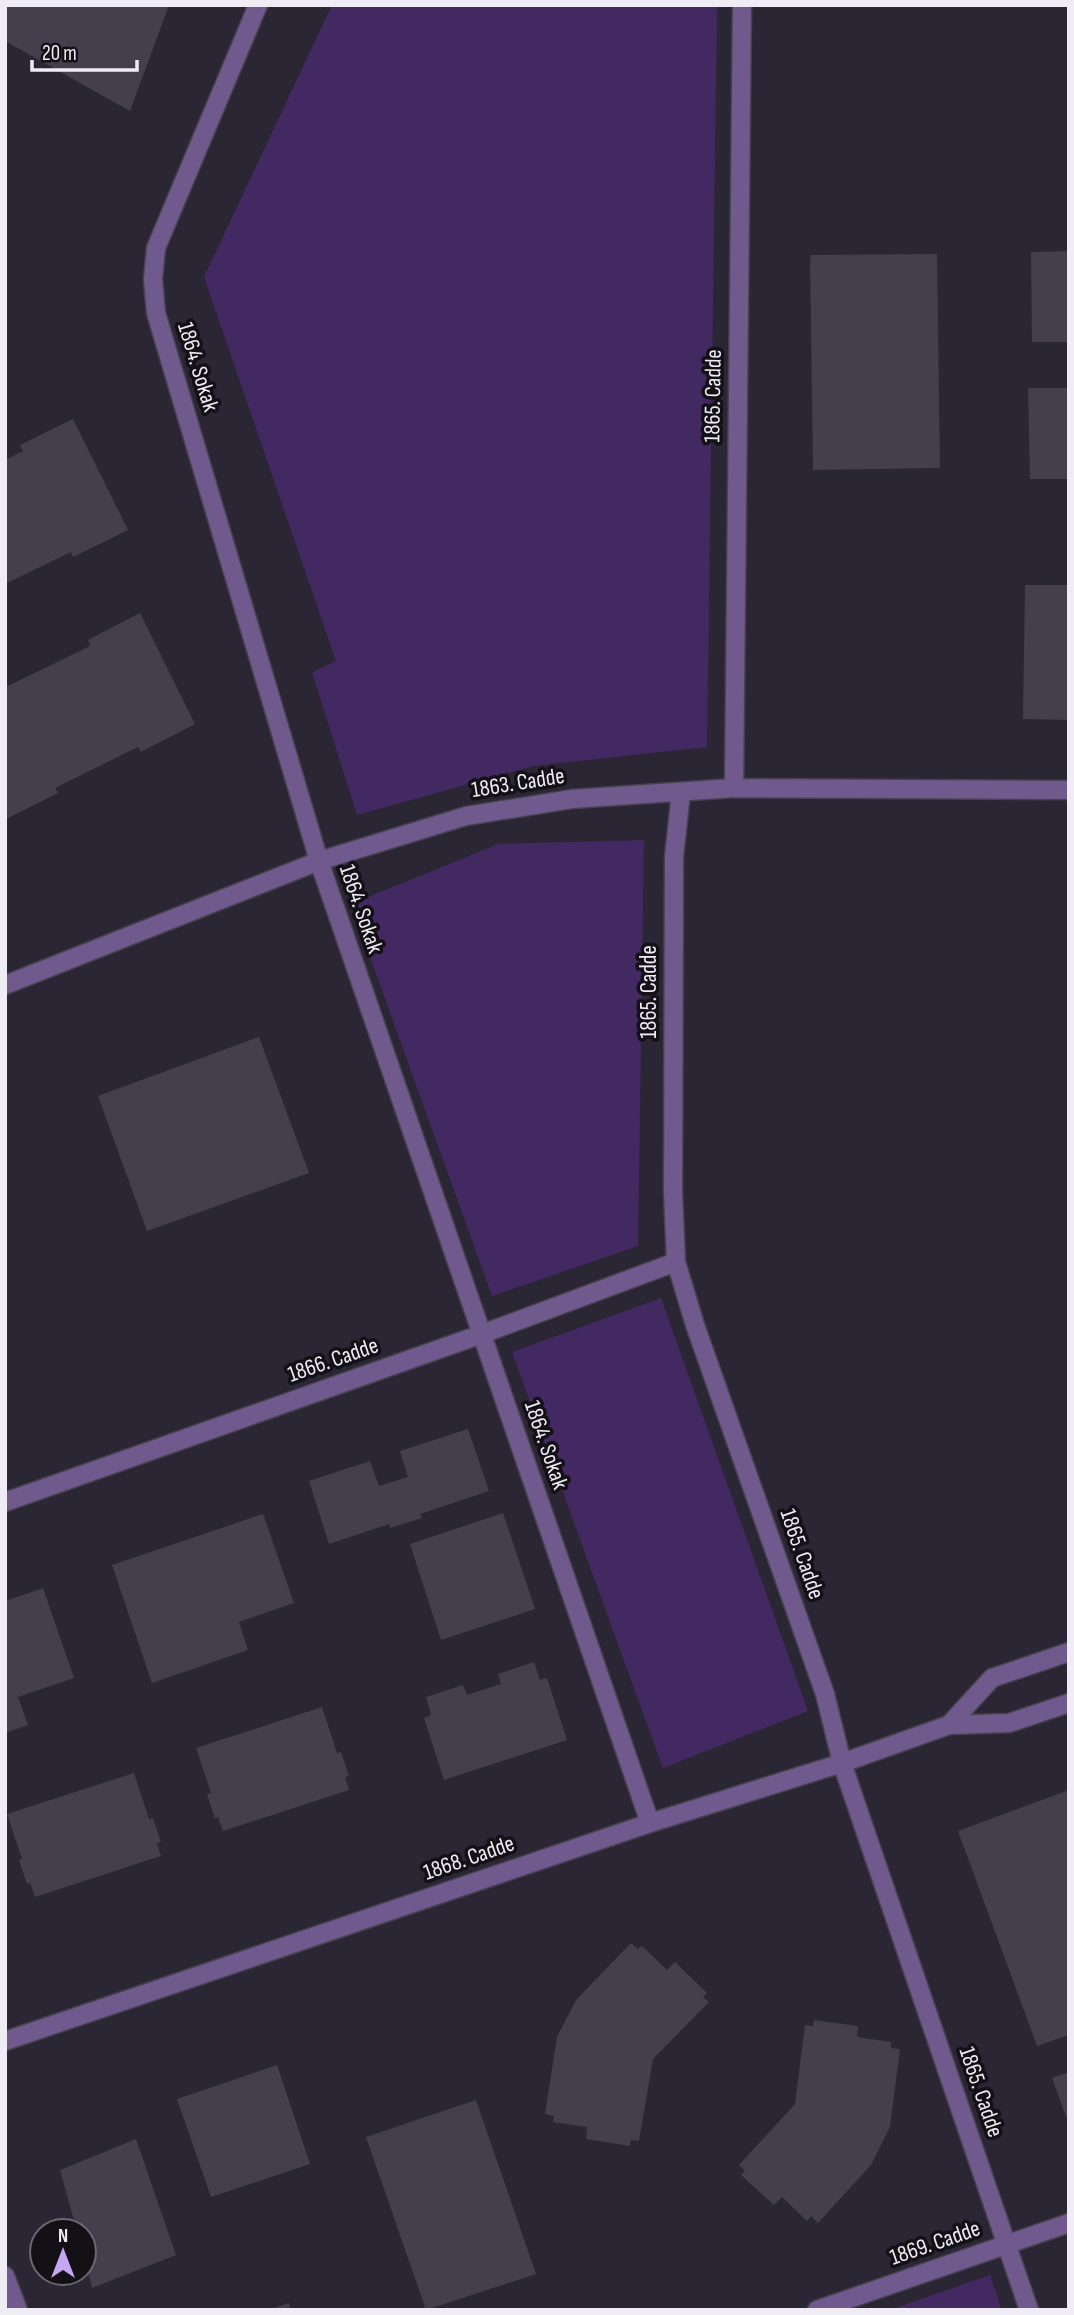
<svg xmlns="http://www.w3.org/2000/svg" width="1074" height="2315" viewBox="0 0 1074 2315" font-family="'Sofia Sans Condensed',sans-serif">
<style>
.green{fill:#432962}
.building{fill:#443e4d}
.lines{fill:none;stroke-linecap:round;stroke-linejoin:round}
.minor-casing{stroke:#46424f;stroke-width:21}
.minor{stroke:#6f598d;stroke-width:18}
.labels{text-anchor:middle;dominant-baseline:central;stroke-width:7;stroke-linejoin:round;paint-order:stroke}
.street-label{font-size:23px;fill:#efecf5;stroke:#131016}
</style>
<rect width="100%" height="100%" fill="#2b2634"/>
<!-- green -->
<path class="green" d="M332,5H717L707,747L533,766L357,815L312,672L336,661L204,277Z
M644,840L638,1246L492,1296L351,904L498,844Z
M661,1298L808,1711L663,1768L512,1352Z
M990,2275L1002,2310H890Z"/>
<!-- building -->
<path class="building" d="M5,5H169L130,111L5,41Z
M1069,251V342H1032L1031,252Z
M937,254L940,468L813,470L810,255Z
M1028,388H1069V479H1030Z
M73,419L128,530L73,557L71,552L5,584V460L23,451L20,445Z
M1025,585H1069V720L1023,719Z
M140,613L195,724L141,752L138,747L55,788L58,793L6,819L5,681L8,686L90,646L88,640Z
M259,1037L309,1173L147,1231L98,1096Z
M468,1429L489,1491L420,1514L422,1518L390,1528L389,1524L329,1544L309,1481L370,1461L379,1486L408,1477L400,1451Z
M503,1513L535,1609L441,1640L410,1544Z
M263,1514L294,1603L239,1622L248,1650L152,1683L112,1565Z
M43,1588L74,1678L18,1697L28,1725L5,1733V1601Z
M534,1662L540,1680L547,1678L567,1740L444,1780L424,1718L431,1715L426,1697L463,1685L467,1695L501,1684L498,1674Z
M322,1707L337,1753L341,1752L349,1776L345,1777L349,1790L223,1831L218,1817L215,1819L207,1794L211,1793L196,1748Z
M134,1773L149,1819L153,1818L161,1842L157,1843L161,1856L35,1897L30,1883L27,1884L19,1860L22,1859L7,1814Z
M1069,1790V2035L1037,2046L958,1831Z
M631,1943L638,1949L642,1946L667,1970L675,1962L707,1993L703,1997L709,2002L653,2059L639,2141L631,2140L630,2146L586,2139L587,2127L553,2122L554,2116L545,2114L557,2037L576,2000Z
M814,2020L858,2026L857,2037L891,2042V2048L900,2049L890,2127L871,2165L818,2223L811,2216L807,2221L782,2197L774,2205L741,2175L745,2171L739,2165L795,2104L805,2025L813,2026Z
M277,2065L310,2164L211,2197L177,2099Z
M1069,2072V2122H1068L1052,2078Z
M476,2100L536,2274L426,2310L366,2137Z
M136,2139L176,2255L92,2288L84,2257V2231H77L60,2170Z
M289,2303L291,2310H271V2309Z"/>
<g class="lines">
<defs>
<path id="minor" d="M258,5L156,248L153,279L156,313L319,861L650,1823
M734,788L742,5
M681,792L674,857L673,1192L676,1262L695,1325L825,1694L842,1763L1029,2310
M5,985L319,861L466,816L572,799L734,788L1069,790
M5,1502L482,1334L676,1262
M949,1725L992,1678L1069,1652
M5,2041L650,1823L842,1763L949,1725L1009,1723L1069,1703
M5,2276L18,2310
M817,2310L1069,2223"/>
</defs>
<!-- minor casing -->
<use href="#minor" class="minor-casing"/>
<!-- minor -->
<use href="#minor" class="minor"/>
</g>
<g class="labels">
<!-- street labels -->
<g class="street-label">
<text transform="translate(198 367) rotate(73)">1864. Sokak</text>
<text transform="translate(713 396) rotate(-89)">1865. Cadde</text>
<text transform="translate(518 783) rotate(-9)">1863. Cadde</text>
<text transform="translate(361 909) rotate(71)">1864. Sokak</text>
<text transform="translate(649 992) rotate(-90)">1865. Cadde</text>
<text transform="translate(333 1360) rotate(-19)">1866. Cadde</text>
<text transform="translate(546 1445) rotate(71)">1864. Sokak</text>
<text transform="translate(802 1554) rotate(71)">1865. Cadde</text>
<text transform="translate(469 1858) rotate(-19)">1868. Cadde</text>
<text transform="translate(981 2092) rotate(71)">1865. Cadde</text>
<text transform="translate(935 2243) rotate(-19)">1869. Cadde</text>
</g>
</g>
<!-- border -->
<rect width="1074" height="2315" fill="none" stroke="#efecf5" stroke-width="14"/>
<!-- north arrow -->
<g transform="translate(63 2252)"><circle r="33" fill="#131016" stroke="#6b686f" stroke-width="2"/>
<path d="M0-5L12 26L0 18L-12 26Z" fill="#c5a6f0"/>
<text y="-10" font-size="19" font-weight="bold" text-anchor="middle" fill="#efecf5">N</text>
</g>
<!-- scale -->
<path d="M32 60v10h105v-10" fill="none" stroke="#efecf5" stroke-width="3.5"/>
<text x="42" y="60" font-size="21" fill="#efecf5" stroke="#131016" stroke-width="5" paint-order="stroke">20 m</text>
</svg>
